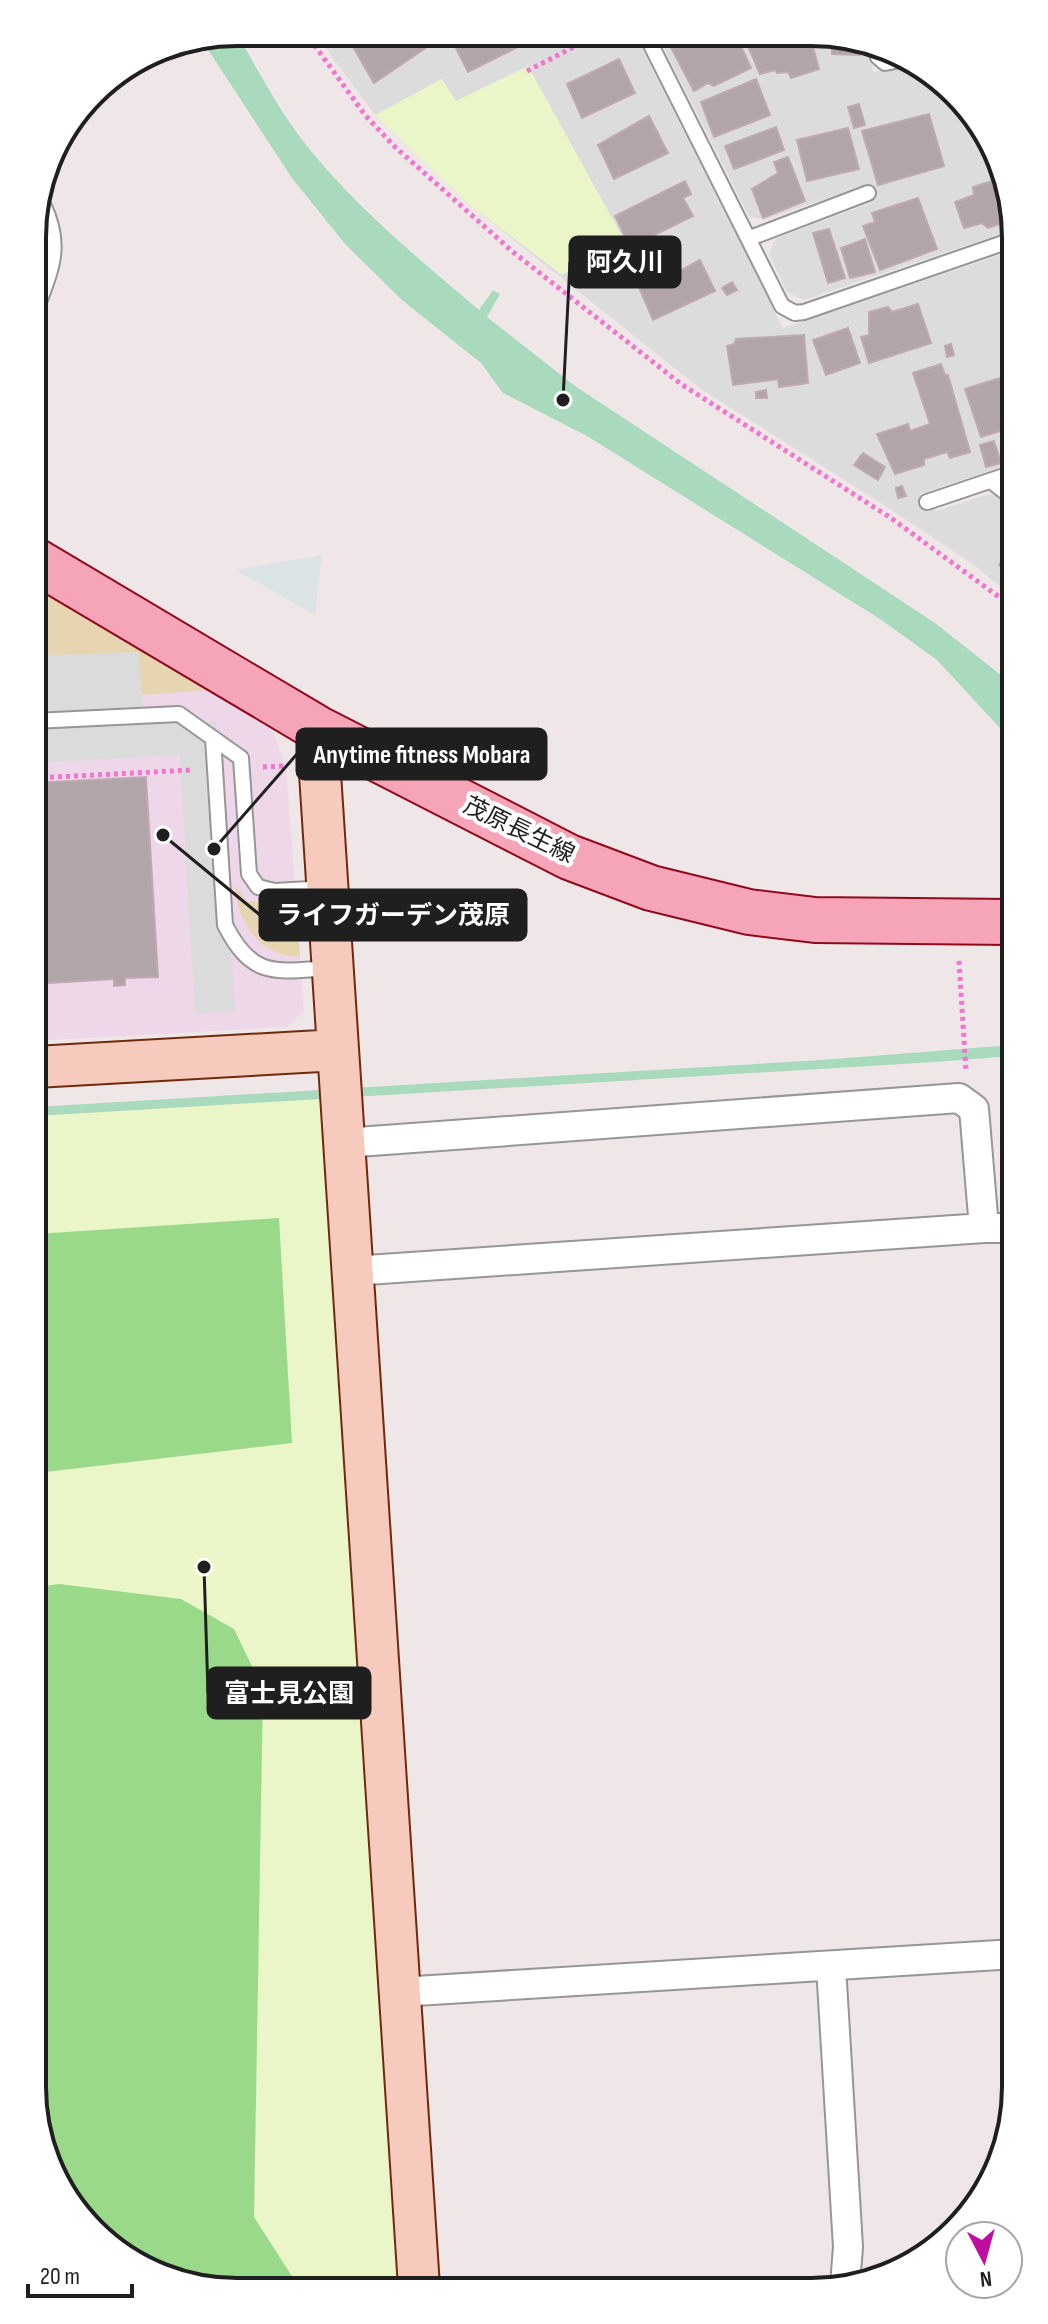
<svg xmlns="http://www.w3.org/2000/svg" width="1048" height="2324" viewBox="0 0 1048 2324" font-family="'Sofia Sans Condensed','Noto Sans JP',sans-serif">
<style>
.residential{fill:#dddcdd}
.commercial{fill:#efd7ea}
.grass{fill:#e6d5b0}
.park{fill:#eaf6c7}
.pitch{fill:#9ad989}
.parking{fill:#dbdbdb}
.plaza{fill:#dbe3e5}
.water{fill:#aadabe}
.building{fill:#b1a5aa;stroke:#c0aab2;stroke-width:2}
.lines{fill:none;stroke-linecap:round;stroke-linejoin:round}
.lane-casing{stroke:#969696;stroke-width:18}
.street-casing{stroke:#969696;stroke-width:32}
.secondary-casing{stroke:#71290c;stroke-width:44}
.primary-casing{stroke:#92091d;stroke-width:48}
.path{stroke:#f176ce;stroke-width:5;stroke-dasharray:4 4;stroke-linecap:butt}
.lane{stroke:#fff;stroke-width:14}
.street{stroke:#fff;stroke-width:28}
.secondary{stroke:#f6cbbe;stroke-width:40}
.primary{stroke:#f6a5b9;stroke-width:44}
.labels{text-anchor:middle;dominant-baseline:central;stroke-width:8;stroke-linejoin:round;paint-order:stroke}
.street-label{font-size:24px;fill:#1f1f1f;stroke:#fff}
.rim{fill:none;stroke:#1f1f1f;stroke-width:4}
.leader{fill:none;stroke:#1f1f1f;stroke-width:3}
.callout-dot{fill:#1f1f1f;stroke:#fff;stroke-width:3}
.callout{fill:#1f1f1f;stroke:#1f1f1f;stroke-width:3}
.callout-label{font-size:26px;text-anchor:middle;font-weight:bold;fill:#fff}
</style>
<rect width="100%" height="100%" fill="#efe6e8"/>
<!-- residential -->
<path class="residential" d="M314,32L626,34L637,39L783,328L1009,252L1010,464L919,494L936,511L986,495H994L1010,508V595L974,565L884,505L701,389L470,205L375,115Z
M657,35L850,36L870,46L873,72L905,63L946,83L1009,184V231L804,300L787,292L769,254L776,238L871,203L866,184L765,220L749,216Z"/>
<!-- commercial -->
<path class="commercial" d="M34,587L272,728L286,765L304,1011L287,1027L35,1041Z"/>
<!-- grass -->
<path class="grass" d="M44,593L208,690L142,695L137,652L34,656V610Z
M235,885L246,901L296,905L300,956C261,960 236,920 235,885Z"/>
<!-- park -->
<path class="park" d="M528,66L623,238L562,275L470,205L375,115L442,79L456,101Z
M341,1097L419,2287L198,2288L102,2241L39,2140L36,1116Z"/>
<!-- pitch -->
<path class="pitch" d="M279,1218L292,1443L37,1473L36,1234Z
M59,1584L181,1599L234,1629L263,1689L254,2217L295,2281L284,2288H198L102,2241L39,2140L37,1587Z"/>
<!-- parking -->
<path class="parking" d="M138,652L145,724L216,722L235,1011L195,1014L180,755L34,763V656Z"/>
<!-- plaza -->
<path class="plaza" d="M322,555L315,615L236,570Z"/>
<!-- water -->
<path class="water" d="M236,32C259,72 281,115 311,151C360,211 420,260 479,310L493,290L500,294L487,317L575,386L935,623L1011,683V740L937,660L880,619L587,436L503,393L481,363L402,300L345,244L292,178L201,39Z
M1012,1045V1056L935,1062L36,1116V1107L821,1060Z"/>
<!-- building -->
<path class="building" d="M345,33H418L427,47L374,83Z
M471,33L539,34L540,36L468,72L453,42Z
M677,35H693L697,40L708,35H736L751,68L714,86L708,83L694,91L667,40Z
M751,35L810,36L819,69L791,78L788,72L777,73L775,70L760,74L744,37Z
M832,36H850L860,41V55L832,54Z
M619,59L635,93L582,118L567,84Z
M756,79L770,115L714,137L701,102Z
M859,104L865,125L854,128L848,107Z
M929,114L944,166L878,185L862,131Z
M649,116L668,153L614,179L598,145Z
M776,127L784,150L734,169L725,146Z
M848,128L859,169L807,181L797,140Z
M788,157L805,201L763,218L752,189L778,173L774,162Z
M1005,177L1009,184V221L988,228L982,223L964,228L955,202L974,195L973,187Z
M685,181L691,194L683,198L693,216L630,247L615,216Z
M918,198L937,249L880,270L863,226L875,222L872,213Z
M829,229L845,278L828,283L813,233Z
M865,239L875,272L850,278L841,248Z
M700,260L715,291L653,320L638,285L667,272L668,267L677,265L680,271Z
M732,282L737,290L727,295L722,288Z
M918,304L931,343L869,363L861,337L869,335V312L888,307L892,312Z
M848,328L860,363L826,375L813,340Z
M804,335L808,383L779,387L778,379L733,385L727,346L734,344L736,339Z
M951,344L954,355L947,357L945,346Z
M1009,361L1010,386H1008L1001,364Z
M941,364L945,375H948L970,452L950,458L947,452L924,459V465L895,474L877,434L908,424L910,431L930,424L913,373Z
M1003,377L1010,400V428L981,437L965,389Z
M766,390L767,398H756V392Z
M994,441L1001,463L986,467L980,445Z
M863,453L885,467L878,480L854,465Z
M902,486L906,496L898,498L896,488Z
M1010,550V574L999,565Z
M146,777L158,977L125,978V985L114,986V979L35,984L34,783Z"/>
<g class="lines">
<defs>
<path id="lane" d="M646,35L782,306L795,313L804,312L1009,241
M875,48L878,57L885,63L900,60
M750,238L868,193
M991,481L1010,496
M927,502L1010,474
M34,721L179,714L241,758L249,874L258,887L275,891L327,888
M213,738L225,925C253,980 276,971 331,968"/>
<path id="street" d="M33,298C46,264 54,243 37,208
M344,1143L959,1098L974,1109L984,1228H1013
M352,1271L984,1228
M831,1966L848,2247L845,2285
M399,1992L1015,1954"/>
<path id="secondary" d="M317,728L419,2287
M35,1067L338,1050"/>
<path id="primary" d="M34,560L317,728L569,857L651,888L749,912L815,920L1011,922"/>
</defs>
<!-- lane casing -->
<use href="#lane" class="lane-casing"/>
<!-- street casing -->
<use href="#street" class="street-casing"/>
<!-- secondary casing -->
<use href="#secondary" class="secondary-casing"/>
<!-- primary casing -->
<use href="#primary" class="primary-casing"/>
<!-- path -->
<path class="path" d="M305,32L365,115L394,146L513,252L681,384L891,518L1010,605
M527,71L599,34
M263,767L285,766
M34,778L193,770
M959,961L966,1071"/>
<!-- lane -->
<use href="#lane" class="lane"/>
<!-- street -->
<use href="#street" class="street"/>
<!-- secondary -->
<use href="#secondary" class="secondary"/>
<!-- primary -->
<use href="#primary" class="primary"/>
</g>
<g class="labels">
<!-- street labels -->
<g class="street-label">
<text transform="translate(519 830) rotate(26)">茂原長生線</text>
</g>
</g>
<!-- crop -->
<path d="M0 0H1048V2324H0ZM237 46H811A191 191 0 0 1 1002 237V2087A191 191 0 0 1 811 2278H237A191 191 0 0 1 46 2087V237A191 191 0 0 1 237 46Z" fill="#fff" fill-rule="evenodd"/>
<path class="rim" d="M237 46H811A191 191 0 0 1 1002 237V2087A191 191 0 0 1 811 2278H237A191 191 0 0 1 46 2087V237A191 191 0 0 1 237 46Z"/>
<!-- callouts -->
<path class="leader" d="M563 400L570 262M214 849L297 754M163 835L260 915M204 1567L208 1693"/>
<g class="callout-dot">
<circle cx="563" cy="400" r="8"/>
<circle cx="214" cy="849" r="8"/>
<circle cx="163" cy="835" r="8"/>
<circle cx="204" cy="1567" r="8"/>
</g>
<g class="callout">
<rect x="570" y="237" width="110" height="50" rx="8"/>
<rect x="297" y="729" width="249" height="50" rx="8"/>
<rect x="260" y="890" width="266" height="50" rx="8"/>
<rect x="208" y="1668" width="162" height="50" rx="8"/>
</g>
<g class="callout-label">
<text x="625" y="271">阿久川</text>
<text x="422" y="763">Anytime fitness Mobara</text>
<text x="393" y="924">ライフガーデン茂原</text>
<text x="289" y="1702">富士見公園</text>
</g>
<!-- north arrow -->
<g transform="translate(984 2260) rotate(174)"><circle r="38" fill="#ffffff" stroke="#a5a5a5" stroke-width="2"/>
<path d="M0-6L14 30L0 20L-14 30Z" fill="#c20ca1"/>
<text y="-12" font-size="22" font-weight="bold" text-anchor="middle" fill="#1f1f1f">N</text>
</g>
<!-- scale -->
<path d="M28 2284v12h104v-12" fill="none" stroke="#1f1f1f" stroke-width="4"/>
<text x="40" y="2284" font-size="24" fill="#1f1f1f" stroke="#ffffff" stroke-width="6" paint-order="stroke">20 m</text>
</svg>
